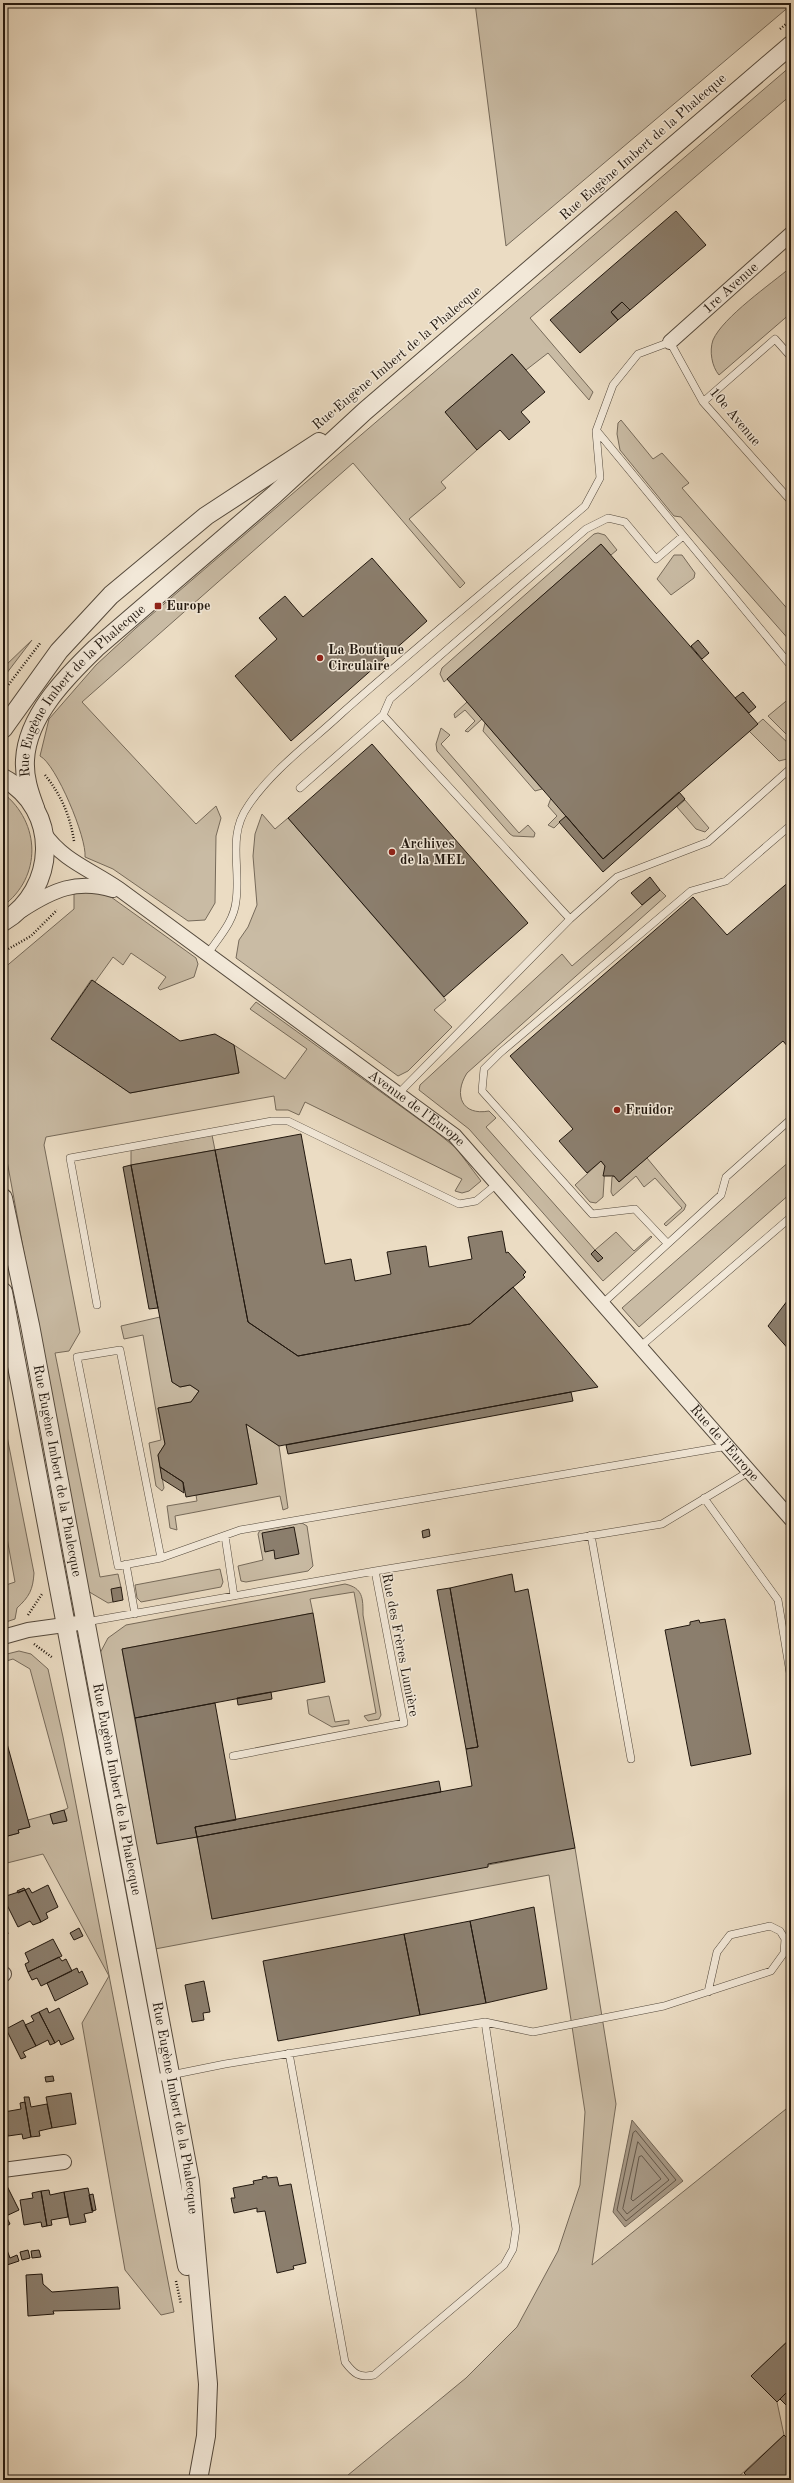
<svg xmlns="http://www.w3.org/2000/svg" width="794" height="2483" viewBox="0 0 794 2483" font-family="'Old Standard TT',serif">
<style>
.green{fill:#c9bba4;stroke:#766a5a}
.water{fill:#a79986;stroke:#726556}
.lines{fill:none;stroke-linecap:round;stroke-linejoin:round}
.shore{stroke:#64584a;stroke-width:1}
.building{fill:#8b7e6d;stroke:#22180f}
.service-casing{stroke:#54493c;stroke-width:8}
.minor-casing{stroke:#54493c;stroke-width:16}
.tertiary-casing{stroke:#54493c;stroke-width:20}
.path{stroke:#22180f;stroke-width:2.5;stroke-dasharray:1 2;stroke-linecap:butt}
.service{stroke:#f2e8d8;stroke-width:7}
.minor{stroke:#f2e8d8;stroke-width:14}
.tertiary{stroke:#f2e8d8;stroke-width:18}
.poi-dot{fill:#8f2418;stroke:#f2e8d8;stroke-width:1.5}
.labels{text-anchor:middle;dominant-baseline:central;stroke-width:3;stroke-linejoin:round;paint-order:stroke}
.street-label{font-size:14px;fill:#22180f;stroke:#f2e8d8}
.poi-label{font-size:14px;font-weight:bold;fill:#22180f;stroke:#f2e8d8;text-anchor:start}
</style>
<rect width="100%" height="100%" fill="#ebdcc3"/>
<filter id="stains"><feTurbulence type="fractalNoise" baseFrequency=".005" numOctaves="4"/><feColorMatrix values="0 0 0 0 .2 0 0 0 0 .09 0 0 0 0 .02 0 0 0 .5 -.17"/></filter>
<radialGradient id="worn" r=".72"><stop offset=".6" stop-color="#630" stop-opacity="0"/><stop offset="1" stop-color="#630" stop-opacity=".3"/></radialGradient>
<!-- green -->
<path class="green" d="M475,3H791V5L506,246Z
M791,66V95L530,318L593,392L589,400L548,353L526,370L512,354L445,412L477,450L441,482L446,488L409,519L465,583L460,588L353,463L82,702L196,824L216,806L221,818L216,836L215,903L205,920L188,921L113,869L85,857C87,838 56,764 40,756L49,719L96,665L136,628Z
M791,267V313L719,375C712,367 709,351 713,340C723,317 771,284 791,267Z
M621,420L653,459L662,453L689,483L682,488L791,613V642L681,517L674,516L620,450L617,434L618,423Z
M598,533L605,535L617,550L611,555L601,544L444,682L440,674L442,668L594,534Z
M674,555H682L695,573L694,578L671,595L657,579Z
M32,640L3,678V668Z
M791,697V739L768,716Z
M467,702L482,719L468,732L465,731L475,721L465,710L455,718L454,714Z
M763,719L791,746V758L779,761L749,731Z
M485,723L542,789L535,791L483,731Z
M441,728L450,735L441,744L519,833L528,825L535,833L534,837L513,836L510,834L437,751L436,744Z
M3,793C41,823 42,877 3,906Z
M551,798L566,816L554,828L548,825L557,816L548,806Z
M685,800L709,828L705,832L696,829L677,807Z
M262,814L275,829L288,818L446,1000L434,1010L452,1027L408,1071L398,1076L236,958L239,940L248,927L257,905L253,856L255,834Z
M660,890L666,896L467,1073C453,1095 462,1116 489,1111L496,1118L486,1127L595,1250L616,1232L634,1251L651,1236L652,1237L603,1281L469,1129L419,1090L420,1085L562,954L572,966Z
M74,892L98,893L111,897L196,958L198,964L194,977L160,990L158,988L166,977L131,953L123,965L113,957L95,982L91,980L51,1039L130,1093L239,1073L234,1045L285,1079L307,1049L250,1009L256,1002L435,1131L456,1148L481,1181L469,1191L462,1193L455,1191L462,1179L305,1102L299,1115L288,1110H276L274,1096L46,1137L44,1145L80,1332L69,1351L55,1353L100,1577L118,1574L121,1587L113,1602L108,1603L86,1590L3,1139V969L74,909Z
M212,1135L215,1150L131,1165V1150Z
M647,1158L686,1205L684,1210L666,1226L664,1224L682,1208L655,1178L644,1187L636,1176L613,1196L611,1192L612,1177L614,1176L619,1182Z
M791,1160V1193L639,1327L622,1308Z
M601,1161L605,1166L603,1197L596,1203L590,1202L575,1185Z
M160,1317L172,1382L180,1387L190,1385L199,1391L191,1402L158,1408L165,1444L158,1455L164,1488L162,1491L156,1486L149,1443L161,1440L143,1335L124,1339L121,1326Z
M3,1416L34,1573C33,1590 29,1597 17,1608L15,1619L3,1623V1586L15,1582L3,1516Z
M246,1424L279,1446L288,1508L283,1510L280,1496L175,1516L177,1530L170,1528L167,1506L197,1501L196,1495L257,1484Z
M302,1523L307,1526L313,1566L308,1571L246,1582L241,1581L238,1566L263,1560L258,1534L260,1530Z
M220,1569L223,1582L221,1587L141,1602L137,1598L135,1585Z
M345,1584C363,1588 363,1598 363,1615L381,1715L379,1719L368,1721L364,1716L376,1713L354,1592L310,1599L313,1613L122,1649L157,1843L197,1837L212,1919L575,1848L616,2104L592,2265L791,2105V2338L751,2376L777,2402L784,2435L735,2480H342L466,2378L517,2327L558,2251L580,2185L585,2112L549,1875L155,1949L100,1653L108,1638L126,1625Z
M19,1651L31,1654L48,1669L63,1737L174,2312L161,2315L125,2270L82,2023L109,1976L43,1854L3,1864V1835L4,1837L19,1833L18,1830L30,1827L28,1820L50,1814L53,1824L67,1820L64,1810L68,1808L30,1669L13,1659L3,1662V1655Z
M329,1696L335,1722L349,1720V1724L332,1727L309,1714L307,1700Z"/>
<!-- water -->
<path class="water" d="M632,2120L683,2181L625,2227L613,2212Z"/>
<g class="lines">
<!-- shore -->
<path class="shore" d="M636,2131L676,2180L626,2221L617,2210L633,2133Z
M638,2142L669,2180L627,2214L623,2209Z
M642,2156L661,2179L633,2201L631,2199L639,2157Z"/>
</g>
<!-- building -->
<path class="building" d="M676,211L706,245L630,310L622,302L611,312L618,320L580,353L550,320Z
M622,302L630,310L618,320L611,312Z
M512,354L545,392L521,412L530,422L509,440L500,430L477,450L445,412Z
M601,544L758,724L603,859L447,679Z
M372,558L427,621L291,741L235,676L277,639L259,618L285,596L303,617Z
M698,640L709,653L702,659L691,646Z
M743,692L756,707L749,713L735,698Z
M372,744L528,923L444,997L288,818Z
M679,792L685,799L603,872L559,822L566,816L603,859Z
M650,877L660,890L642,905L631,893Z
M791,880V1044L788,1047L783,1041L619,1182L614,1176H603L605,1166L601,1161L587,1173L559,1141L573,1129L510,1056L693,897L727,935Z
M92,980L180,1041L215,1034L234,1045L239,1073L130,1093L51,1039Z
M301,1134L325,1264L351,1259L355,1281L391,1274L387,1252L426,1246L429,1267L472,1259L468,1237L502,1231L506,1253L508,1252L526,1272L523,1275L525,1277L470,1324L298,1356L248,1322L215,1150Z
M215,1150L248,1322L298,1356L470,1324L513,1287L598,1387L279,1446L246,1424L257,1484L186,1497L183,1482L160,1467L158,1455L165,1444L158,1408L191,1402L199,1391L190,1385L180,1387L172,1382L131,1165Z
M131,1165L158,1308L149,1309L123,1167Z
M595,1250L603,1258L598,1262L591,1254Z
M791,1296V1352L768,1326Z
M571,1392L573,1401L288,1454L286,1445Z
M160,1467L183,1482L184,1493L162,1479Z
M294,1527L299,1554L275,1559L274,1550L265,1552L262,1533Z
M429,1529L430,1536L423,1538L422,1531Z
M512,1574L515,1592L528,1589L575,1848L488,1864V1867L212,1919L197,1837L472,1786L466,1749L478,1747L450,1588Z
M121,1587L123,1600L113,1602L111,1589Z
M450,1588L478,1747L466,1749L437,1590Z
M313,1613L325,1682L135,1718L122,1649Z
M725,1619L751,1754L691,1766L665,1630L690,1625V1622L699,1620L700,1623Z
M271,1692L272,1699L238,1705L237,1698Z
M215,1703L236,1820L195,1827L197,1837L157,1844L135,1718Z
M3,1729L30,1827L18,1830L19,1833L4,1837Z
M439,1781L441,1792L197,1837L195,1827Z
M64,1810L67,1821L53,1824L50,1814Z
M48,1885L58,1907L46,1913L48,1918L41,1922L25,1890L29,1888L32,1893Z
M24,1888L25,1890L18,1893L17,1891Z
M25,1890L41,1922L33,1925L30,1921L18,1927L7,1905L6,1896Z
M534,1907L547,1989L486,2003L470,1921Z
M3,1912L8,1934L3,1935Z
M470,1921L486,2003L420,2015L404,1934Z
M79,1928L83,1936L74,1940L70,1933Z
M404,1934L420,2015L278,2041L263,1961Z
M53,1939L62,1956L28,1972L25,1964L29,1962L25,1953Z
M59,1957L62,1961L66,1959L72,1971L41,1986L37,1978L32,1980L28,1972Z
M77,1968L79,1973L82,1971L88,1984L55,2001L47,1983Z
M204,1981L210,2012L203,2013L204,2020L192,2022L185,1985Z
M47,2008L49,2013L59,2008L74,2039L61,2045L59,2040L55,2043L39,2012Z
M39,2012L55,2043L50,2045L48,2040L36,2046L25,2025L34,2021L31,2016Z
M23,2020L36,2046L23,2052L26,2057L21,2059L6,2029Z
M53,2076L54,2081L46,2082L45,2077Z
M71,2093L76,2124L52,2128L46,2097Z
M24,2097H29L31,2107L47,2104L52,2128L39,2131L40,2136L31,2137Z
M25,2102L31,2137L23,2139L22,2134L8,2136L4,2112L21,2109L20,2103Z
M267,2176V2178L277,2177L279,2186L291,2184L306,2263L293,2266L294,2269L277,2273L265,2211L257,2212V2208L234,2213L231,2198H235L233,2188L254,2184L253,2181L263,2179L262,2177Z
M6,2184L19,2210L6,2216L10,2224L5,2227L3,2186Z
M88,2188L93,2212L84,2214L86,2222L70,2225L64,2192Z
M49,2190L50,2195L64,2192L68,2217L51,2220L52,2225L47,2226L41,2191Z
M41,2191L47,2226L42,2227L41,2222L24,2225L20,2200L33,2198L32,2193Z
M93,2194L96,2210L92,2211L89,2195Z
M7,2250L10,2258L17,2255L19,2261L4,2266L3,2251Z
M28,2250L30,2258L22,2260L20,2252Z
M39,2250L41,2257L32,2258L31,2251Z
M42,2274L43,2284L52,2292L118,2287L120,2309L53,2311L54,2314L28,2316L26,2275Z
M791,2338V2388L777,2402L751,2376Z
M791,2388V2404L788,2407L780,2399Z
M784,2435L791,2442V2480H751L744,2473Z"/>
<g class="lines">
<defs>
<path id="service" d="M703,402L775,339L791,357
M597,431L791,666
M383,715L390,699L586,529L608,518L625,522L656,559L683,536
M300,788L383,715L570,919
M207,955C218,938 234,922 236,901C241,868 227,836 248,806C272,770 311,742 342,713C422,642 504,575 585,506L600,478L596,431L613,385L638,354L670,342L703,402L791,501
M399,1093L570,919L617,877L708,842L791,768
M667,1243L635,1209L592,1214L482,1091L484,1069L500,1053L691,891L726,881L791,825
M602,1304L721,1195L726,1177L791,1119
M97,1305L70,1158L272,1121H288L459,1204L476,1201L498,1183
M641,1346L791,1217
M704,1498L778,1600L791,1679
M591,1535L631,1759
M225,1536L234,1596
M161,1558L118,1566L77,1357L120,1350L161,1558L240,1530L728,1446
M126,1564L135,1614
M375,1571L662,1524L750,1471
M86,1622L375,1571L404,1723L233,1756
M289,2053L345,2362C354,2374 359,2378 374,2375L504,2265L513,2249L516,2229L485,2022
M151,2079L225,2064L485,2022L533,2032L664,2006L771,1971L784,1953L785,1939L780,1931L770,1926L730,1935L717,1952L708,1992"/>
<g id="minor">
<path id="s1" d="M670,342L791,234"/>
<path id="s2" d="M44,833C63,861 92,870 119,889L455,1136L791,1519"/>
<path d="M22,910C53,890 77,879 113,890"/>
<path d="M3,1637L28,1630L86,1622"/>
<path d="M3,1975L4,1974"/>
<path d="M3,2170L64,2162"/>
</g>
<g id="tertiary">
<path d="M3,729L59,651L111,595L206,516L319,442"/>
<path d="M3,778C61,809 57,890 3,922"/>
<path id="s3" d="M35,808C29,792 24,777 25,760C27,716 66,677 96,648L274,495L365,411L791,45"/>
<path id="s4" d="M3,1198L30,1325L190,2181L208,2384L206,2436L198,2480"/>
<path d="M3,1292L187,2266"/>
</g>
</defs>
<!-- service casing -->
<use href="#service" class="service-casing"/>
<!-- minor casing -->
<use href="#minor" class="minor-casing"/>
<!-- tertiary casing -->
<use href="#tertiary" class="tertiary-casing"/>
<!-- path -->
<path class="path" d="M780,29L791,20
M318,424L347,401
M3,692L41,642
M45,775C61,795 70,815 74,841
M3,952L31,936L57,910
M28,1615L42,1594
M34,1644L53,1658
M176,2281L181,2304"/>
<!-- service -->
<use href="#service" class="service"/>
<!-- minor -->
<use href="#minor" class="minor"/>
<!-- tertiary -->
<use href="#tertiary" class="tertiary"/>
</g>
<!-- markers -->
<g class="poi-dot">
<rect x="154" y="602" width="8" height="8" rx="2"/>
<circle cx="320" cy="658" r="4"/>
<circle cx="392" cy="852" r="4"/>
<circle cx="617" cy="1110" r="4"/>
</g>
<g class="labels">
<!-- street labels -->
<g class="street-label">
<text transform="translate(643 147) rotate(-41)">Rue Eugène Imbert de la Phalecque</text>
<text stroke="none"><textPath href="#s1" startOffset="81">1re Avenue</textPath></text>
<text transform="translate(397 358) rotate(-40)">Rue Eugène Imbert de la Phalecque</text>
<text transform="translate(735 417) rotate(50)">10e Avenue</text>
<text stroke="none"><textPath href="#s3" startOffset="140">Rue Eugène Imbert de la Phalecque</textPath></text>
<text stroke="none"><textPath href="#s2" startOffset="464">Avenue de l'Europe</textPath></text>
<text stroke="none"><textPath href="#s2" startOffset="920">Rue de l'Europe</textPath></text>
<text stroke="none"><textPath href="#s4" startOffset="278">Rue Eugène Imbert de la Phalecque</textPath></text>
<text transform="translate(400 1645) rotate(79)">Rue des Frères Lumière</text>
<text stroke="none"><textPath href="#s4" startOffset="602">Rue Eugène Imbert de la Phalecque</textPath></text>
<text stroke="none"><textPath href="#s4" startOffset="926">Rue Eugène Imbert de la Phalecque</textPath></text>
</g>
<!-- poi labels -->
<g class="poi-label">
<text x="166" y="606">Europe</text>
<text x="328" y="650">La Boutique<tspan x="328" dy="16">Circulaire</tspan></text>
<text x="400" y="844">Archives<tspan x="400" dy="16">de la MEL</tspan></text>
<text x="625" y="1110">Fruidor</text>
</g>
</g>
<!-- margin -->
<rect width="794" height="2483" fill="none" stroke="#ebdcc3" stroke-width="16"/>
<rect x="4" y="4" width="786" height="2475" fill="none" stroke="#22180f" stroke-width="2"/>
<rect x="8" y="8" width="778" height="2467" fill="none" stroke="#22180f"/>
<rect width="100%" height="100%" filter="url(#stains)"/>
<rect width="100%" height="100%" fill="url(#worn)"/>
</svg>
